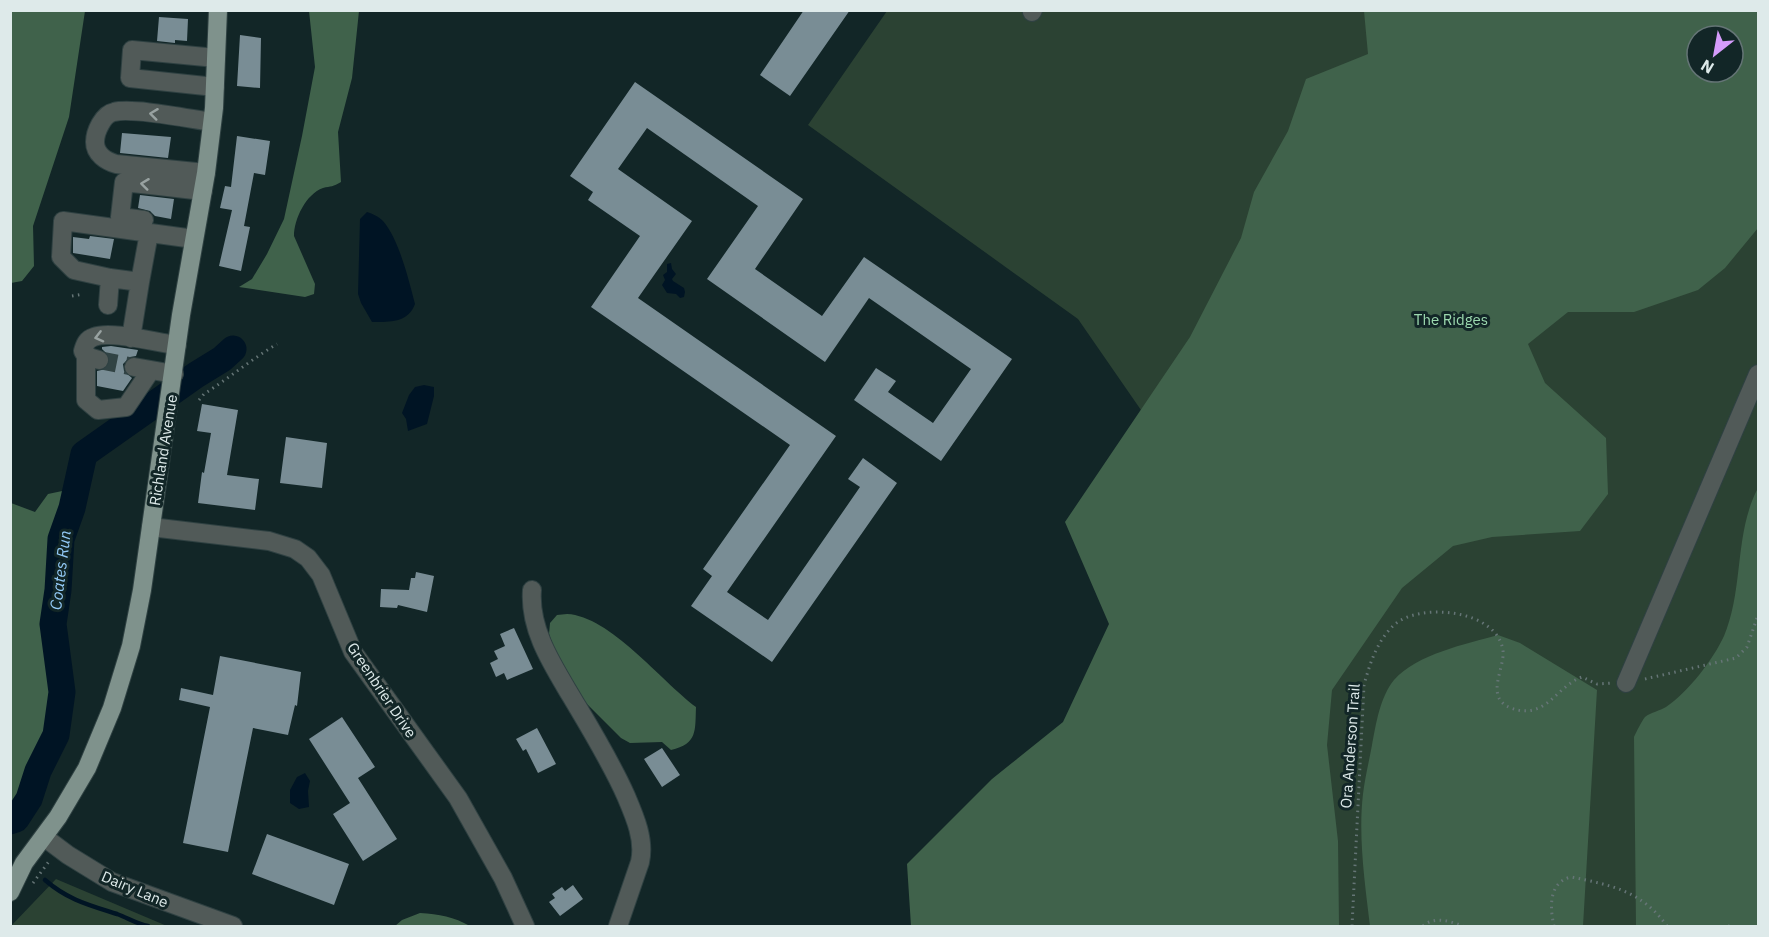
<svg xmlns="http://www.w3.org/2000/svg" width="1769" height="937" viewBox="0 0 1769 937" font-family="'IBM Plex Sans',sans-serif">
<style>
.green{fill:#2b4233;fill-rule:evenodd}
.forest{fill:#40624b;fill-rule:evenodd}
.water{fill:#001424}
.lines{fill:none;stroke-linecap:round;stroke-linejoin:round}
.stream{stroke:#001424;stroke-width:4.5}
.river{stroke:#001424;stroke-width:27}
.building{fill:#798d95}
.minor-tunnel{stroke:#314344;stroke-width:18;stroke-dasharray:18 9;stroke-linecap:butt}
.minor-casing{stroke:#2f4142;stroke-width:20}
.major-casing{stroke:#2f4142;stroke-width:20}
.path{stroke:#657576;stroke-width:3;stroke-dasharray:1.5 4.5;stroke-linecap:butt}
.minor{stroke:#515a58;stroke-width:18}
.major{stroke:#7f928c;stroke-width:18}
.oneway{stroke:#98a2a1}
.labels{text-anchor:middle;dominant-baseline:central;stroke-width:6;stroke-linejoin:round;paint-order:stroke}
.park-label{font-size:15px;fill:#9cd9af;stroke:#122627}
.street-label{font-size:15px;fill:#deeaea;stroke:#122627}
.water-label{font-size:16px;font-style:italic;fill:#93caf7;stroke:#122627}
</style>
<rect width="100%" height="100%" fill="#122627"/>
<!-- green -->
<path class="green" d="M887,11H1758V926H995L1233,543L1078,319L808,125ZM1697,36H1733V72H1697Z
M56,879L167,926H11Z"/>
<!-- forest -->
<path class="forest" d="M10,11H85L69,117L33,226L34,266L22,281L11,283Z
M309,11H359L352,78L338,132L341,182C333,187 331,186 323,188C306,194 294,219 294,236L315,284L314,294L305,297L239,287L252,279L267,254L284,219L302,136L315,67Z
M1364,11H1758V228L1725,268L1698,290L1634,312H1568L1528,344L1545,383L1606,438L1608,494L1580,531L1492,537L1453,546L1402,588L1332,690L1327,745L1338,841L1339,926H911L907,864L992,779L1063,722L1109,624L1065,522L1190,337L1241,238L1254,192L1288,131L1306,79L1368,54ZM1697,36H1733V72H1697Z
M1758,488V926H1636L1634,737C1637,731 1641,722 1645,717C1651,712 1660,711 1666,707C1688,692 1713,660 1724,636C1744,589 1734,533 1758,488Z
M67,490L82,501L76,519L64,534V563L55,610L57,638L67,684L64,719L25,817L11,826V503L35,512L48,494Z
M567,614C610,616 661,681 696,707C695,730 698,744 671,750L662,742L630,743L621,738L583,700L556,654L549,634L550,623L557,615Z
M1498,635L1520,643L1597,690L1583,926H1370C1365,884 1358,837 1363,794C1365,778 1369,761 1372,745C1376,724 1380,697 1394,680C1417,654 1466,644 1498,635Z
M420,913C439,914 454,917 470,926H395L402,920Z"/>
<!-- water -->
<path class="water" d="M367,212C373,214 378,216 383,221C399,239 409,281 415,304C408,323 390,322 372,322L361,303L358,294L360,219Z
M671,263L672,269L676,274L672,279L673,281L684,288L685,292L684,297L680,298L676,294L667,293L662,285L665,280L663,275L667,272V264Z
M424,385L434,387V396L427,424L408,431L406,419L402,413L409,395L415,387Z
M305,773L310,781L308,791L309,807L299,809L290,803V790L297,777Z"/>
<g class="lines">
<!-- stream -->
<path class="stream" d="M45,880C68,900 89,905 117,914C128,918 137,924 148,926"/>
<!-- river -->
<path class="river" d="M10,821L16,819L29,799L38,771L56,735L62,692L53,624L58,590L61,539L72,508L84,454L196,375L222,359L233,349"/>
</g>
<!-- building -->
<path class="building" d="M804,10H850L790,96L760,75Z
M159,17L188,19L187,41L175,40V43L157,41Z
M240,35L261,38L260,88L237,86Z
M635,82L803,199L755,269L822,316L864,257L1012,359L941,461L854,400L876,368L896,381L888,392L933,423L971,369L869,298L825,362L707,279L758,206L647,128L618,169L692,221L638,298L836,436L727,592L768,620L860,487L848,479L863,458L897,483L772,662L691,606L712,576L703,569L790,445L591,307L640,236L588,200L593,192L570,176Z
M122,133L171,137L168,158L120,153Z
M237,136L270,141L265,175L254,173L244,226L250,227L241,271L219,266L232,210L220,208L225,186L231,187Z
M140,195L174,199L171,219L155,216L150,211L138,208Z
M90,236L114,239L110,259L73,253V237L89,239Z
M111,346L138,350L136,356L130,357L123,364L124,371L132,378L123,391L97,386V371L106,369L110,363V357L102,349V347Z
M202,404L238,410L227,475L259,479L255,510L198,503L202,472L204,473L211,433L197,431Z
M286,437L327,443L322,488L280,483Z
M416,572L434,576L427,612L398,605L397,608L380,607L381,589L409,590L411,578H415Z
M514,628L533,669L507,680L504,673L496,677L490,663L498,659L494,651L505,646L500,634Z
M220,656L301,672L297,706L295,705L288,735L253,728L228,852L183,843L210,707L179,700L181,688L213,695Z
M342,717L375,767L358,778L397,839L363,861L333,814L350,803L309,739Z
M537,728L556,764L538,773L526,749L523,751L516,739Z
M662,748L680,775L662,787L644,759Z
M267,834L349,864L334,905L252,874Z
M573,885L583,899L560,916L549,902L555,898L552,894L562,887L565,891Z"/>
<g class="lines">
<!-- minor-tunnel -->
<path class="minor-tunnel" d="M99,360L134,367"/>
<defs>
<path id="minor" d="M1032,12L1033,10
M215,87L130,78L132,50L216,58
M206,173L116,164C106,161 95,154 95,142C95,132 103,114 114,112C133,107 190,119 212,122
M144,220L120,217L124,182L203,191
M149,233L140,282L110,278L74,270L61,257L63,221L194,239
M108,305L110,278
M131,338L140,282
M86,356V400L98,410L126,407L151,370
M99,360L86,356L83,351C85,344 87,339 94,337C111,330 157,343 177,345
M134,367L174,374
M151,527L269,541L295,549L308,558L321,575L353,652L458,798L503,878L525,926
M532,590C529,629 552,664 571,696C590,728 611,762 626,796C635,817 645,840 640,862L618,926
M1626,683L1758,374
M44,837L68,855L112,882L233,926"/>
<path id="major" d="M10,892L24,863L58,817L87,768L112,708L131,646L142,590L181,315L206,173L214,108L218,10"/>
</defs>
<!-- minor casing -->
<use href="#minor" class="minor-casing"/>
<!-- major casing -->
<use href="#major" class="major-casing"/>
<!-- path -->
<path class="path" d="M72,296L83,294
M199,400L204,394C229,378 252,359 277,344
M1645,679L1736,658L1747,647L1758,615
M33,883L50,860
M10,923L15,926
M1352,926L1364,685C1370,663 1377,641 1394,625C1419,602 1498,609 1503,651C1505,668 1484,698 1511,708C1546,721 1556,686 1582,677L1597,684L1612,683
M1423,926C1434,916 1450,921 1463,926
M1554,926C1550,909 1548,882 1571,877C1611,885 1642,891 1667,926
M1728,926H1734"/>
<!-- minor -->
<use href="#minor" class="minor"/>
<!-- major -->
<use href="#major" class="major"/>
</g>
<!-- one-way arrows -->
<defs><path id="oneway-chevron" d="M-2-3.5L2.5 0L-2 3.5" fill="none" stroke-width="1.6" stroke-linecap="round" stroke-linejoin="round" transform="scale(1.5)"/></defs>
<g class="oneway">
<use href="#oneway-chevron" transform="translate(154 114) rotate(-173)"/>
<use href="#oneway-chevron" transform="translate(145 184) rotate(-173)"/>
<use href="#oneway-chevron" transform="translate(99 337) rotate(166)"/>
</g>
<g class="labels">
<!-- park labels -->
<g class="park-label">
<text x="1451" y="319">The Ridges</text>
</g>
<!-- street labels -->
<g class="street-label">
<text transform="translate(163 450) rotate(-81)">Richland Avenue</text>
<text transform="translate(382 690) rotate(56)">Greenbrier Drive</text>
<text transform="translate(1350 746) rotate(-86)">Ora Anderson Trail</text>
<text transform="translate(135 889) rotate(23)">Dairy Lane</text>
</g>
<!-- water labels -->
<g class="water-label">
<text transform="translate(60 570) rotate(-83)">Coates Run</text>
</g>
</g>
<!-- border -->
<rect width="1769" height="937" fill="none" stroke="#deeaea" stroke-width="24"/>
<!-- north arrow -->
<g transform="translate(1715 54) rotate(211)"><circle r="28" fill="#122627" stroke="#647475" stroke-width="1.5"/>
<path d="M0-4.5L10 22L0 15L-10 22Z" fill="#d59cfb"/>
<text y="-9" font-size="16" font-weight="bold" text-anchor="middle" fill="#deeaea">N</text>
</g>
</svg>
